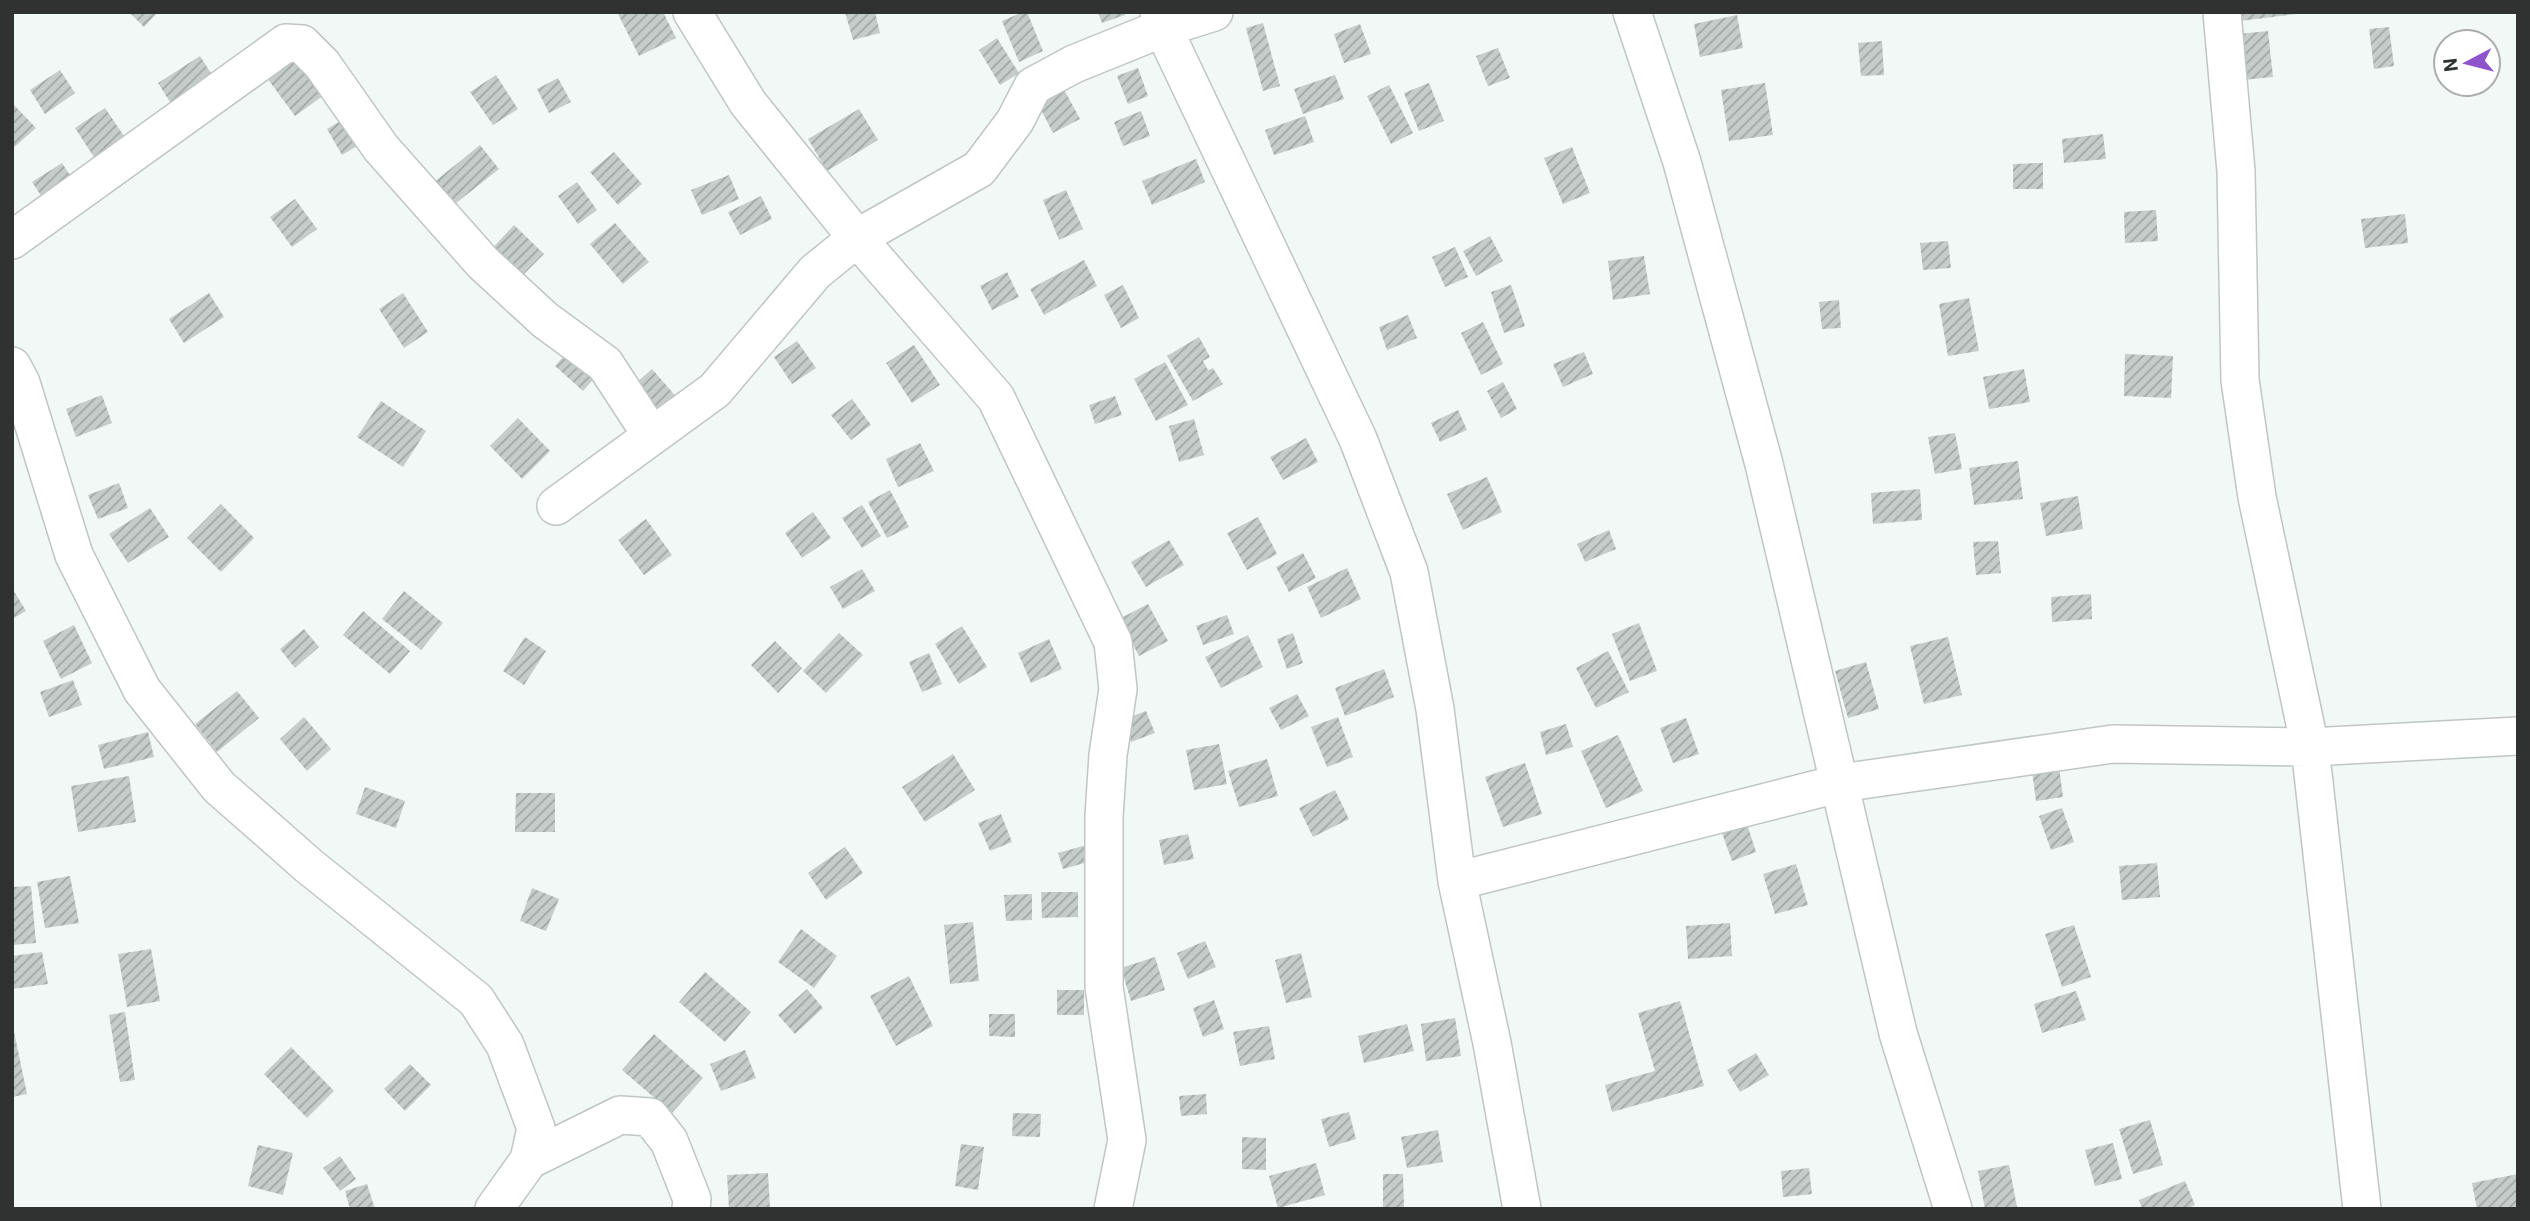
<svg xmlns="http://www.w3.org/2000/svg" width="2530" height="1221" viewBox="0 0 2530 1221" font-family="Roboto,sans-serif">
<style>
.building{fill:url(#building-hatch)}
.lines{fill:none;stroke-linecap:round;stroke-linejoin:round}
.minor-casing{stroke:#c0c6c4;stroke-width:40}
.minor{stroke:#fff;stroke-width:37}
</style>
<defs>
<pattern id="building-hatch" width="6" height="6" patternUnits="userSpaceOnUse" patternTransform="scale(1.75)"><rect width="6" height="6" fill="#c5ccc9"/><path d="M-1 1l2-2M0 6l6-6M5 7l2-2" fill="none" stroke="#a0a6a4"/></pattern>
</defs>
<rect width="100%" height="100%" fill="#f1f8f5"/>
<!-- building -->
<path class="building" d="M129,12H158L144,27Z
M617,12H663L676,38L639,56Z
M845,12H875L880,33L853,40Z
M1023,12H1027L1043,51L1019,62L1002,21Z
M1098,12H1124L1125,15L1102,23Z
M2231,12H2296V14L2232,22Z
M1737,15L1743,48L1700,57L1694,24Z
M1263,23L1280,86L1263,91L1246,28Z
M1360,24L1371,54L1344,63L1334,34Z
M2389,27L2394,66L2374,69L2369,29Z
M2268,31L2273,77L2243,80L2238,34Z
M997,38L1019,73L1000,85L979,50Z
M1882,41L1884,75L1861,76L1858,43Z
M1498,48L1510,78L1488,86L1476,56Z
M296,50L327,93L295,116L264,74Z
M200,56L219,86L177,113L158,83Z
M1138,68L1148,96L1128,104L1117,76Z
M60,70L75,93L45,114L30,90Z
M496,75L518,109L493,125L470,92Z
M1335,75L1344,99L1303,114L1294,89Z
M558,78L571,102L549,113L537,89Z
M1429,83L1444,121L1419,131L1404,93Z
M1765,83L1773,135L1729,141L1721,90Z
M1061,84L1080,119L1053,133L1035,98Z
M1389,85L1413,133L1391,144L1367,96Z
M12,103L36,128L12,149Z
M105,108L130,145L99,165L75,128Z
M859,109L878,140L827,171L808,139Z
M1141,111L1150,136L1123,146L1114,122Z
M349,116L364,142L342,155L327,129Z
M1305,116L1314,142L1274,155L1265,130Z
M2103,134L2106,159L2064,163L2062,139Z
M480,145L499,169L446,211L428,187Z
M1572,147L1590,193L1563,204L1544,158Z
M614,152L642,184L618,205L590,172Z
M1196,159L1205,182L1152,205L1142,181Z
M62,163L79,189L50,209L32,182Z
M2043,163V189H2013V164Z
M729,175L739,199L702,215L691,190Z
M577,182L597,210L578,224L558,196Z
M1066,190L1083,229L1059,240L1043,200Z
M761,196L772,219L740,235L728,212Z
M295,199L317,229L292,247L270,217Z
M2156,210L2158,241L2125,243L2124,212Z
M2405,214L2408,243L2365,248L2361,219Z
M615,223L649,262L623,284L590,244Z
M514,225L544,254L517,281L488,253Z
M1490,236L1503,261L1476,276L1463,251Z
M1948,241L1951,268L1923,270L1920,243Z
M1455,247L1468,277L1445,287L1432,257Z
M1644,256L1650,294L1613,300L1608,261Z
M1084,260L1097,286L1044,315L1030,289Z
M1007,272L1019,297L992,310L980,286Z
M1123,285L1139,318L1121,328L1104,295Z
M1511,285L1525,326L1504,333L1491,292Z
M209,293L224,317L184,343L169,319Z
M403,293L428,332L404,348L379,309Z
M1969,298L1979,351L1948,356L1939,304Z
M1839,300L1841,328L1822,329L1819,302Z
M1408,315L1417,338L1387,350L1379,327Z
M1483,322L1503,364L1481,375L1461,333Z
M1199,337L1210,357L1203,361L1208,370L1213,368L1223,384L1193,401L1167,356Z
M797,341L816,368L792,384L774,357Z
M914,345L940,385L912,403L886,363Z
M571,348L599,373L583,391L555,366Z
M1584,352L1593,374L1563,387L1553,364Z
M2125,354L2173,356L2171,398L2124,396Z
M1165,362L1188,405L1156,421L1134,379Z
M652,369L679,400L652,424L625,393Z
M2024,369L2030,402L1989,409L1983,377Z
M1503,382L1517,409L1501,418L1487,391Z
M102,395L112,423L76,437L66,409Z
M1115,396L1122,415L1095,424L1089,405Z
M852,399L871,425L851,440L831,415Z
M381,401L426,431L403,467L357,437Z
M1458,410L1467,430L1440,442L1431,423Z
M518,418L550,451L522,479L490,446Z
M1194,419L1204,455L1179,462L1169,426Z
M1955,433L1962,469L1935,474L1928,437Z
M1306,438L1318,462L1283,480L1270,457Z
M920,443L934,471L898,487L886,459Z
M2018,461L2023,499L1974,505L1969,468Z
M1487,477L1502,512L1463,530L1447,494Z
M119,483L128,508L98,519L88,495Z
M1920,489L1922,520L1873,524L1871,493Z
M890,490L909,527L887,538L868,502Z
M2078,496L2083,529L2046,536L2040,503Z
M221,504L254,538L221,572L187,538Z
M862,505L881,536L862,548L842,518Z
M150,508L169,537L128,563L109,534Z
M813,512L831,538L802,558L785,533Z
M1258,517L1277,554L1247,570L1227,533Z
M646,519L672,555L644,575L618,540Z
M1609,530L1616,549L1585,562L1577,544Z
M1169,540L1184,565L1146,587L1131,562Z
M1998,541L2001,573L1976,575L1973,542Z
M1303,553L1316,578L1289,592L1276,567Z
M1347,568L1361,599L1321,618L1307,587Z
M862,569L875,591L843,609L830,587Z
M12,588L26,611L12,619Z
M404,591L443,623L421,650L382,619Z
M2091,594L2092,619L2052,622L2051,597Z
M1148,604L1168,641L1139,656L1119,619Z
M363,611L410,651L390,674L343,635Z
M1227,615L1234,634L1203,645L1196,626Z
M1639,623L1657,671L1630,681L1612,634Z
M74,625L92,663L61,679L43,641Z
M962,626L987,667L959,684L935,644Z
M304,629L319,647L295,668L280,649Z
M839,633L863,655L826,693L803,671Z
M1293,633L1303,663L1287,669L1277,639Z
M1248,635L1263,667L1221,688L1205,657Z
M525,637L546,651L524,685L503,671Z
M1948,637L1962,695L1924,704L1910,646Z
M1049,639L1062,669L1031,683L1018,653Z
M775,641L802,668L778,693L751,665Z
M1608,651L1629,692L1596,708L1576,668Z
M929,653L942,684L922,692L909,662Z
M1866,662L1879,709L1848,718L1835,671Z
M1384,669L1394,697L1345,716L1335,688Z
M73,680L82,705L49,717L40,692Z
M237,691L259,718L217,752L195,724Z
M1297,694L1309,716L1281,730L1269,708Z
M1146,711L1155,733L1131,742L1122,720Z
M304,717L331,749L307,771L280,739Z
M1338,717L1353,757L1327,767L1311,727Z
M1686,718L1699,754L1673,763L1660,728Z
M1566,724L1573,747L1546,755L1540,732Z
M148,732L154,757L104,769L98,745Z
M1618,735L1643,791L1606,808L1581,751Z
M1219,744L1227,784L1194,790L1186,750Z
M953,754L975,790L925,822L902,787Z
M1267,759L1278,796L1239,807L1228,771Z
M1525,763L1542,814L1503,827L1485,777Z
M2059,767L2063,797L2036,801L2032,771Z
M129,776L136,822L78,832L71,786Z
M365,787L405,801L396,828L356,814Z
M1335,790L1349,819L1313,837L1299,808Z
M516,793H555V832H515Z
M2062,808L2074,842L2051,850L2039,816Z
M1001,814L1012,842L990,851L978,823Z
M1747,824L1756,852L1732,861L1722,833Z
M1188,834L1194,859L1164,865L1159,840Z
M1090,844L1095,860L1063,869L1058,853Z
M845,847L863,873L826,900L808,873Z
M2157,863L2160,897L2122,900L2119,866Z
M1796,864L1808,905L1775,914L1763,874Z
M70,876L79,923L45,928L37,882Z
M31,886L36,943L12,945V887Z
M532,888L559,899L546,931L520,921Z
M1041,892H1078V917L1042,918Z
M1032,894V920L1006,921L1004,895Z
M973,922L979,981L950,984L944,925Z
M1730,923L1732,956L1688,959L1686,926Z
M2074,925L2091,977L2062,987L2045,934Z
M801,929L837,956L814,988L778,962Z
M1205,941L1216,967L1188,979L1177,953Z
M151,949L160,1001L127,1007L118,954Z
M42,952L48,984L12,989V956Z
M1301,953L1312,997L1286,1003L1275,960Z
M1155,957L1165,990L1131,1001L1121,968Z
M705,972L751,1012L725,1042L679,1002Z
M909,976L933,1026L896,1046L870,996Z
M807,989L823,1008L795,1034L778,1015Z
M1057,990H1084V1015H1057Z
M2076,991L2086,1020L2042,1033L2034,1004Z
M1214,1000L1224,1029L1203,1037L1193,1008Z
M1680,1001L1704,1086L1612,1112L1605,1085L1655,1071L1638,1013Z
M125,1012L135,1080L120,1082L109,1015Z
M989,1014H1015V1037L989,1036Z
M1455,1018L1461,1056L1426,1061L1421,1024Z
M12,1022L27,1094L12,1097Z
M1407,1024L1414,1051L1364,1063L1358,1036Z
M1269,1026L1275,1059L1240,1066L1233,1032Z
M654,1034L703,1078L672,1113L622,1070Z
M291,1047L334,1091L307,1118L264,1074Z
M745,1050L756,1078L721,1091L710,1064Z
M1756,1053L1769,1075L1740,1092L1727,1070Z
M410,1064L431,1085L405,1111L384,1089Z
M1206,1094L1207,1114L1181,1116L1179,1096Z
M1349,1112L1356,1139L1329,1147L1321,1119Z
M1013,1113L1041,1114L1040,1137L1012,1136Z
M2150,1120L2163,1165L2133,1174L2119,1129Z
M1438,1130L1443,1162L1407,1168L1401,1137Z
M1242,1137L1266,1138V1170L1242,1169Z
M2113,1143L2122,1179L2095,1186L2085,1150Z
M961,1144L984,1147L978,1190L955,1186Z
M258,1145L293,1153L283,1195L248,1186Z
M340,1156L356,1179L340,1191L323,1168Z
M1316,1163L1325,1195L1278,1208L1269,1176Z
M2009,1165L2017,1207L1985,1209L1978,1171Z
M1809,1168L1812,1194L1783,1197L1781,1171Z
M768,1173L770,1209H729L727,1175Z
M1383,1174H1403L1404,1207L1383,1208Z
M2518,1174V1209H2477L2472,1183Z
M2185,1181L2195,1205L2186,1209H2142L2139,1200Z
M367,1184L375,1209H350L345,1191Z"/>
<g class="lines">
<defs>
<path id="minor" d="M692,12L748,103L857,238L996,398L1113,642L1118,689L1108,755L1104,817V987L1127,1140L1113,1209
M1159,12L1163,28L1358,439L1409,572L1435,709L1457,881L1492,1043L1522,1209
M1632,12L1682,162L1764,464L1898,1033L1953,1209
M2222,12L2236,171L2240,380L2257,497L2310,747L2362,1209
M12,240L286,43L302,44L322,64L381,148L483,263L545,320L605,364L652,436
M12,366L21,383L74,555L142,690L219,787L309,866L476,1000L505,1045L536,1128L529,1160L494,1209
M556,506L715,390L815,272L857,238L979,169L1015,121L1033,86L1074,64L1163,28L1214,12
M1457,881L1841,783L2113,744L2310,747L2518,736
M529,1160L620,1115L650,1117L669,1141L692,1199L691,1209"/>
</defs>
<!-- minor casing -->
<use href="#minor" class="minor-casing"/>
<!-- minor -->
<use href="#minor" class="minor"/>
</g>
<!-- border -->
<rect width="2530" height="1221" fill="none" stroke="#2f3231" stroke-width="28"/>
<!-- north arrow -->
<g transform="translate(2467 63) rotate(263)"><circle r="33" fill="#ffffff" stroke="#acadad" stroke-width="2"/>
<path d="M0-5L12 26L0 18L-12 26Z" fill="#8e54cc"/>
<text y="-10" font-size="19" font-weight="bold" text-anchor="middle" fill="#2f3231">N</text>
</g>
</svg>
